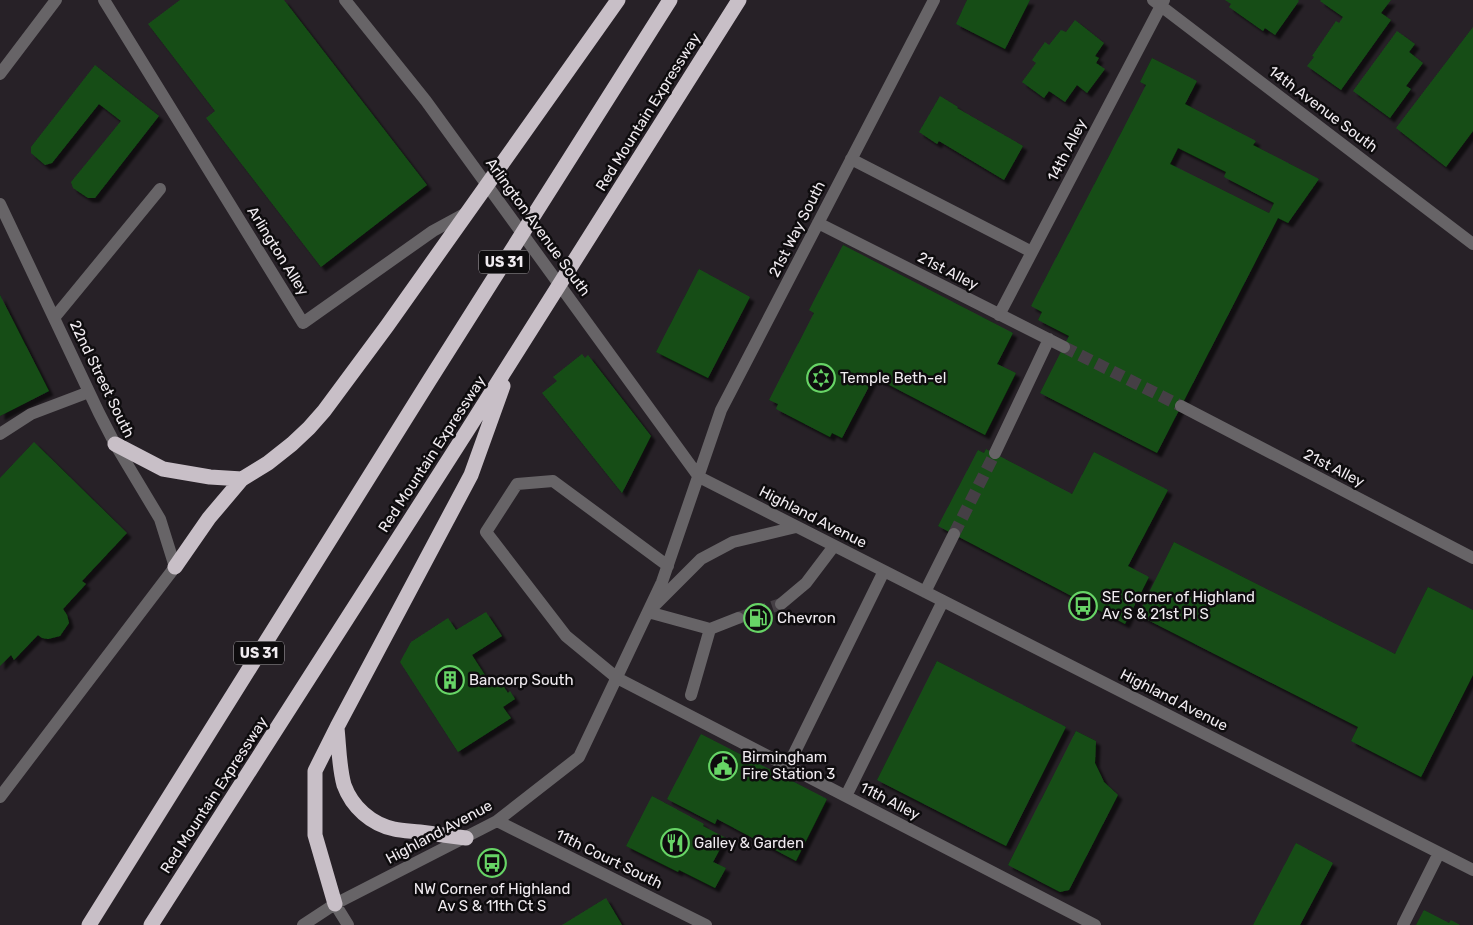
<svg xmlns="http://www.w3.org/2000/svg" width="1473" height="925" viewBox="0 0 1473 925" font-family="Rubik,sans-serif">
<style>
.building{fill:#154e16;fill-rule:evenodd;filter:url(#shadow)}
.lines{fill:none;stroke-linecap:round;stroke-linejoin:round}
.minor-tunnel{stroke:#453f45;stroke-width:12;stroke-dasharray:12 6;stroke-linecap:butt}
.minor{stroke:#676467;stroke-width:12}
.highway{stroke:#c8bfc7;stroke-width:15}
.labels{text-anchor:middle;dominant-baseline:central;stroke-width:5;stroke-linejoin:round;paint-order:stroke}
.shield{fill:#0e0c0e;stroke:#aca8ac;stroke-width:1}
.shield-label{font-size:14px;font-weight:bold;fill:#f0ebf0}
.street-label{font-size:15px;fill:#f0ebf0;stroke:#0e0c0e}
.poi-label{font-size:15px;fill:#f0ebf0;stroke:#0e0c0e;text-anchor:start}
</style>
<defs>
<filter id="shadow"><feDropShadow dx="4.5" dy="4.5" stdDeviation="1" flood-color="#0009"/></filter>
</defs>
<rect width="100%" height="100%" fill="#272127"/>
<!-- building -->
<path class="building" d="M180,0H284L427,185L321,267L206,118L215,111L148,24Z
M967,0H1030L1005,49L956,24Z
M1225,0H1298L1299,1L1275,35L1265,28L1263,31L1229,7L1231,4Z
M1321,0H1391L1381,13L1391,20L1341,90L1307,66L1314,57L1312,56L1336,21L1339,23L1343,17L1320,1Z
M1075,20L1104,43L1095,56L1099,58L1096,63L1105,69L1087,93L1077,85L1065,102L1049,91L1044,98L1022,82L1036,63L1032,60L1045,42L1049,45L1061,30L1066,32Z
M1473,27V131L1446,167L1396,128Z
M1397,31L1415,44L1409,52L1423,63L1406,86L1411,89L1390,118L1353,91Z
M1152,58L1197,81L1185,104L1256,141L1253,145L1319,179L1288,223L1278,218L1157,453L1040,393L1069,336L1038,320L1042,312L1031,306L1146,85L1140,82ZM1178,148L1226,172L1224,177L1274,203L1269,213L1170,164Z
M95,65L159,116L95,198H88L73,188L71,182L121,121L99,104L52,163L45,165L31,153V147Z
M940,96L958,107L957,108L1023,146L1004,180L939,141L937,144L919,132Z
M843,245L1013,333L997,364L1016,373L985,435L874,377L842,438L832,433L830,437L776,409L778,404L769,400L814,313L809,310Z
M699,269L750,297L708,378L656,352Z
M0,295L49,391L0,416Z
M582,354L585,358L588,355L651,436L622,493L542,393L557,381L553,377Z
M34,442L127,533L82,581L86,584L63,609L67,615L69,623L60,636L48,639L42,638L38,635L14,660L11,655L0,666V478Z
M986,449L1072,494L1094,452L1168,490L1128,566L1149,577L1125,624L938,526L978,450L984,453Z
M1174,542L1395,654L1428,587L1473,610V675L1421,777L1351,741L1358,727L1138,615Z
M486,612L502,636L472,655L490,683L498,678L508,693L510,691L515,699L503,707L511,718L458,752L400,662L411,642L448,618L456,630Z
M937,661L1066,727L1006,846L877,780Z
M1076,731L1096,741L1095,763L1104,782L1118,795L1069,890L1060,892L1008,865Z
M701,734L827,799L796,861L717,819L715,824L667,799Z
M652,796L704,824L703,826L726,838L713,862L726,868L715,888L679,870L678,872L626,846Z
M1296,843L1333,863L1300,925H1253Z
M606,898L622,925H562L601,901Z
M1424,910L1449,923L1451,920L1460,925H1416Z"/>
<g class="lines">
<!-- minor-tunnel -->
<path class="minor-tunnel" d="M1064,347L1181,406
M954,534L995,453
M738,618L781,604"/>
<!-- minor -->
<path class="minor" d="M104,0L303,323L433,231L468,212
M345,0L426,101L699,477L1473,870
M1153,0L1473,244
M0,74L56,0
M851,159L1032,252
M0,204L99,413L115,444L160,519L175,567L0,797
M818,223L1064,347
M999,315L1164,0
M54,318L160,189
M1181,406L1473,558
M0,434L31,414L89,392
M995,453L1049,339
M668,566L553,481L517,484L486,532L566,636L617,678L1095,925
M925,592L954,534
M781,604L806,583L834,546
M738,618L710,629L648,612L701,559L733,542L796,527
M691,695L710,629
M788,766L884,571
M846,796L943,601
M497,821L706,925
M335,904L348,925
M303,925L335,904L497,821L579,757L662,582L721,410L934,0
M1403,925L1439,853"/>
<!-- highway -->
<path class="highway" d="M115,444L163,469L210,477L242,479
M175,567L209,518L242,479L268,463L292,444L309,428L324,411L387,326L618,0
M337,728C339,747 339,767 344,785C352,807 371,824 394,829C402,831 411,831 420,832C435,834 450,836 466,838
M335,904L315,835V771L337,727L471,475L503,386
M89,925L429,381L670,0
M151,925L467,431L739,0"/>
</g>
<!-- icons -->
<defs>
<symbol id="synagogue-ring" viewBox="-11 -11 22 22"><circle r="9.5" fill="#0e0c0e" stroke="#67d466" stroke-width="1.5"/><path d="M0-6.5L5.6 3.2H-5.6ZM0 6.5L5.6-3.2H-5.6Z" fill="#67d466"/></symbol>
<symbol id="bus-ring" viewBox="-11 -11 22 22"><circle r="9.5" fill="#0e0c0e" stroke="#67d466" stroke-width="1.5"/><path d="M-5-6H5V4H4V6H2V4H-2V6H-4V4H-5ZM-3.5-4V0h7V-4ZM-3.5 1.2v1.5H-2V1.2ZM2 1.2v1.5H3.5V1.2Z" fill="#67d466"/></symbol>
<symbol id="fuel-ring" viewBox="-11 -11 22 22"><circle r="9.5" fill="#0e0c0e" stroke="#67d466" stroke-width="1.5"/><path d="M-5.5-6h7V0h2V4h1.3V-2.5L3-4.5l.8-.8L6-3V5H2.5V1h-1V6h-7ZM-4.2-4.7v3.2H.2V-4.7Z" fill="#67d466"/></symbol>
<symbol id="building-ring" viewBox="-11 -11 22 22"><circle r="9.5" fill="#0e0c0e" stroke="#67d466" stroke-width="1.5"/><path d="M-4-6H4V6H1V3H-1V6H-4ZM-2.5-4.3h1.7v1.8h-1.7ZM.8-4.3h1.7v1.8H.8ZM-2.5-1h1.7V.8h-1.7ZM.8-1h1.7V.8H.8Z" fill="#67d466"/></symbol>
<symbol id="civic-ring" viewBox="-11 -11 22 22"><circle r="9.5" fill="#0e0c0e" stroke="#67d466" stroke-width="1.5"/><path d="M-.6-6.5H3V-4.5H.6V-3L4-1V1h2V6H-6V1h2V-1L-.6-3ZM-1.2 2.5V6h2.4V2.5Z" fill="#67d466"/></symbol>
<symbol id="restaurant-ring" viewBox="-11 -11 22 22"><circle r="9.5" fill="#0e0c0e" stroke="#67d466" stroke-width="1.5"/><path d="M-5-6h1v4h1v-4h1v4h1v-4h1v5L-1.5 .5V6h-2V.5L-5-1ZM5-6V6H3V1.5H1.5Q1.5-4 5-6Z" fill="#67d466"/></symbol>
</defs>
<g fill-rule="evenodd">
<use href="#synagogue-ring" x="805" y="362" width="32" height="32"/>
<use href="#bus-ring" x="1067" y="590" width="32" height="32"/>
<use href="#fuel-ring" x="742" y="602" width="32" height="32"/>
<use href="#building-ring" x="434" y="664" width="32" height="32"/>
<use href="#civic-ring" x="707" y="750" width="32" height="32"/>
<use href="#restaurant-ring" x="659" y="827" width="32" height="32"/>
<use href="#bus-ring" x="476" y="847" width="32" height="32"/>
</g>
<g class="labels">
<!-- shield labels -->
<g class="shield">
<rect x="479" y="250.5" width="50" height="23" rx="4"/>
<rect x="234" y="641.5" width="50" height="23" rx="4"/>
</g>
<g class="shield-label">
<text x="504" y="262">US 31</text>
<text x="259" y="653">US 31</text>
</g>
<!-- street labels -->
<g class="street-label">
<text transform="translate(1323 109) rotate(37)">14th Avenue South</text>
<text transform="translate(648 112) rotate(-58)">Red Mountain Expressway</text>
<text transform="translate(1067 150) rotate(-63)">14th Alley</text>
<text transform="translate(538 227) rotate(54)">Arlington Avenue South</text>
<text transform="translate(797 229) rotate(-63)">21st Way South</text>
<text transform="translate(278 251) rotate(58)">Arlington Alley</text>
<text transform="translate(948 271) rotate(27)">21st Alley</text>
<text transform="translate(102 379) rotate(64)">22nd Street South</text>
<text transform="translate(432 454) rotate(-57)">Red Mountain Expressway</text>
<text transform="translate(1334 468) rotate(27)">21st Alley</text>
<text transform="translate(813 517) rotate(27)">Highland Avenue</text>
<text transform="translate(1174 700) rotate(27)">Highland Avenue</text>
<text transform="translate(214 795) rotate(-57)">Red Mountain Expressway</text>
<text transform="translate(890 801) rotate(27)">11th Alley</text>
<text transform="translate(439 832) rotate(-28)">Highland Avenue</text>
<text transform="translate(609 859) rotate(26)">11th Court South</text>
</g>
<!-- poi labels -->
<g class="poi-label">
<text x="840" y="378">Temple Beth-el</text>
<text x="1102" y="597">SE Corner of Highland<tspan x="1102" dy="17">Av S &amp; 21st Pl S</tspan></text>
<text x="777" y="618">Chevron</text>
<text x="469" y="680">Bancorp South</text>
<text x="742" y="757">Birmingham<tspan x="742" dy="17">Fire Station 3</tspan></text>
<text x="694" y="843">Galley &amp; Garden</text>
<text x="492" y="889" text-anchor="middle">NW Corner of Highland<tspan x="492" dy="17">Av S &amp; 11th Ct S</tspan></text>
</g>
</g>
</svg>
